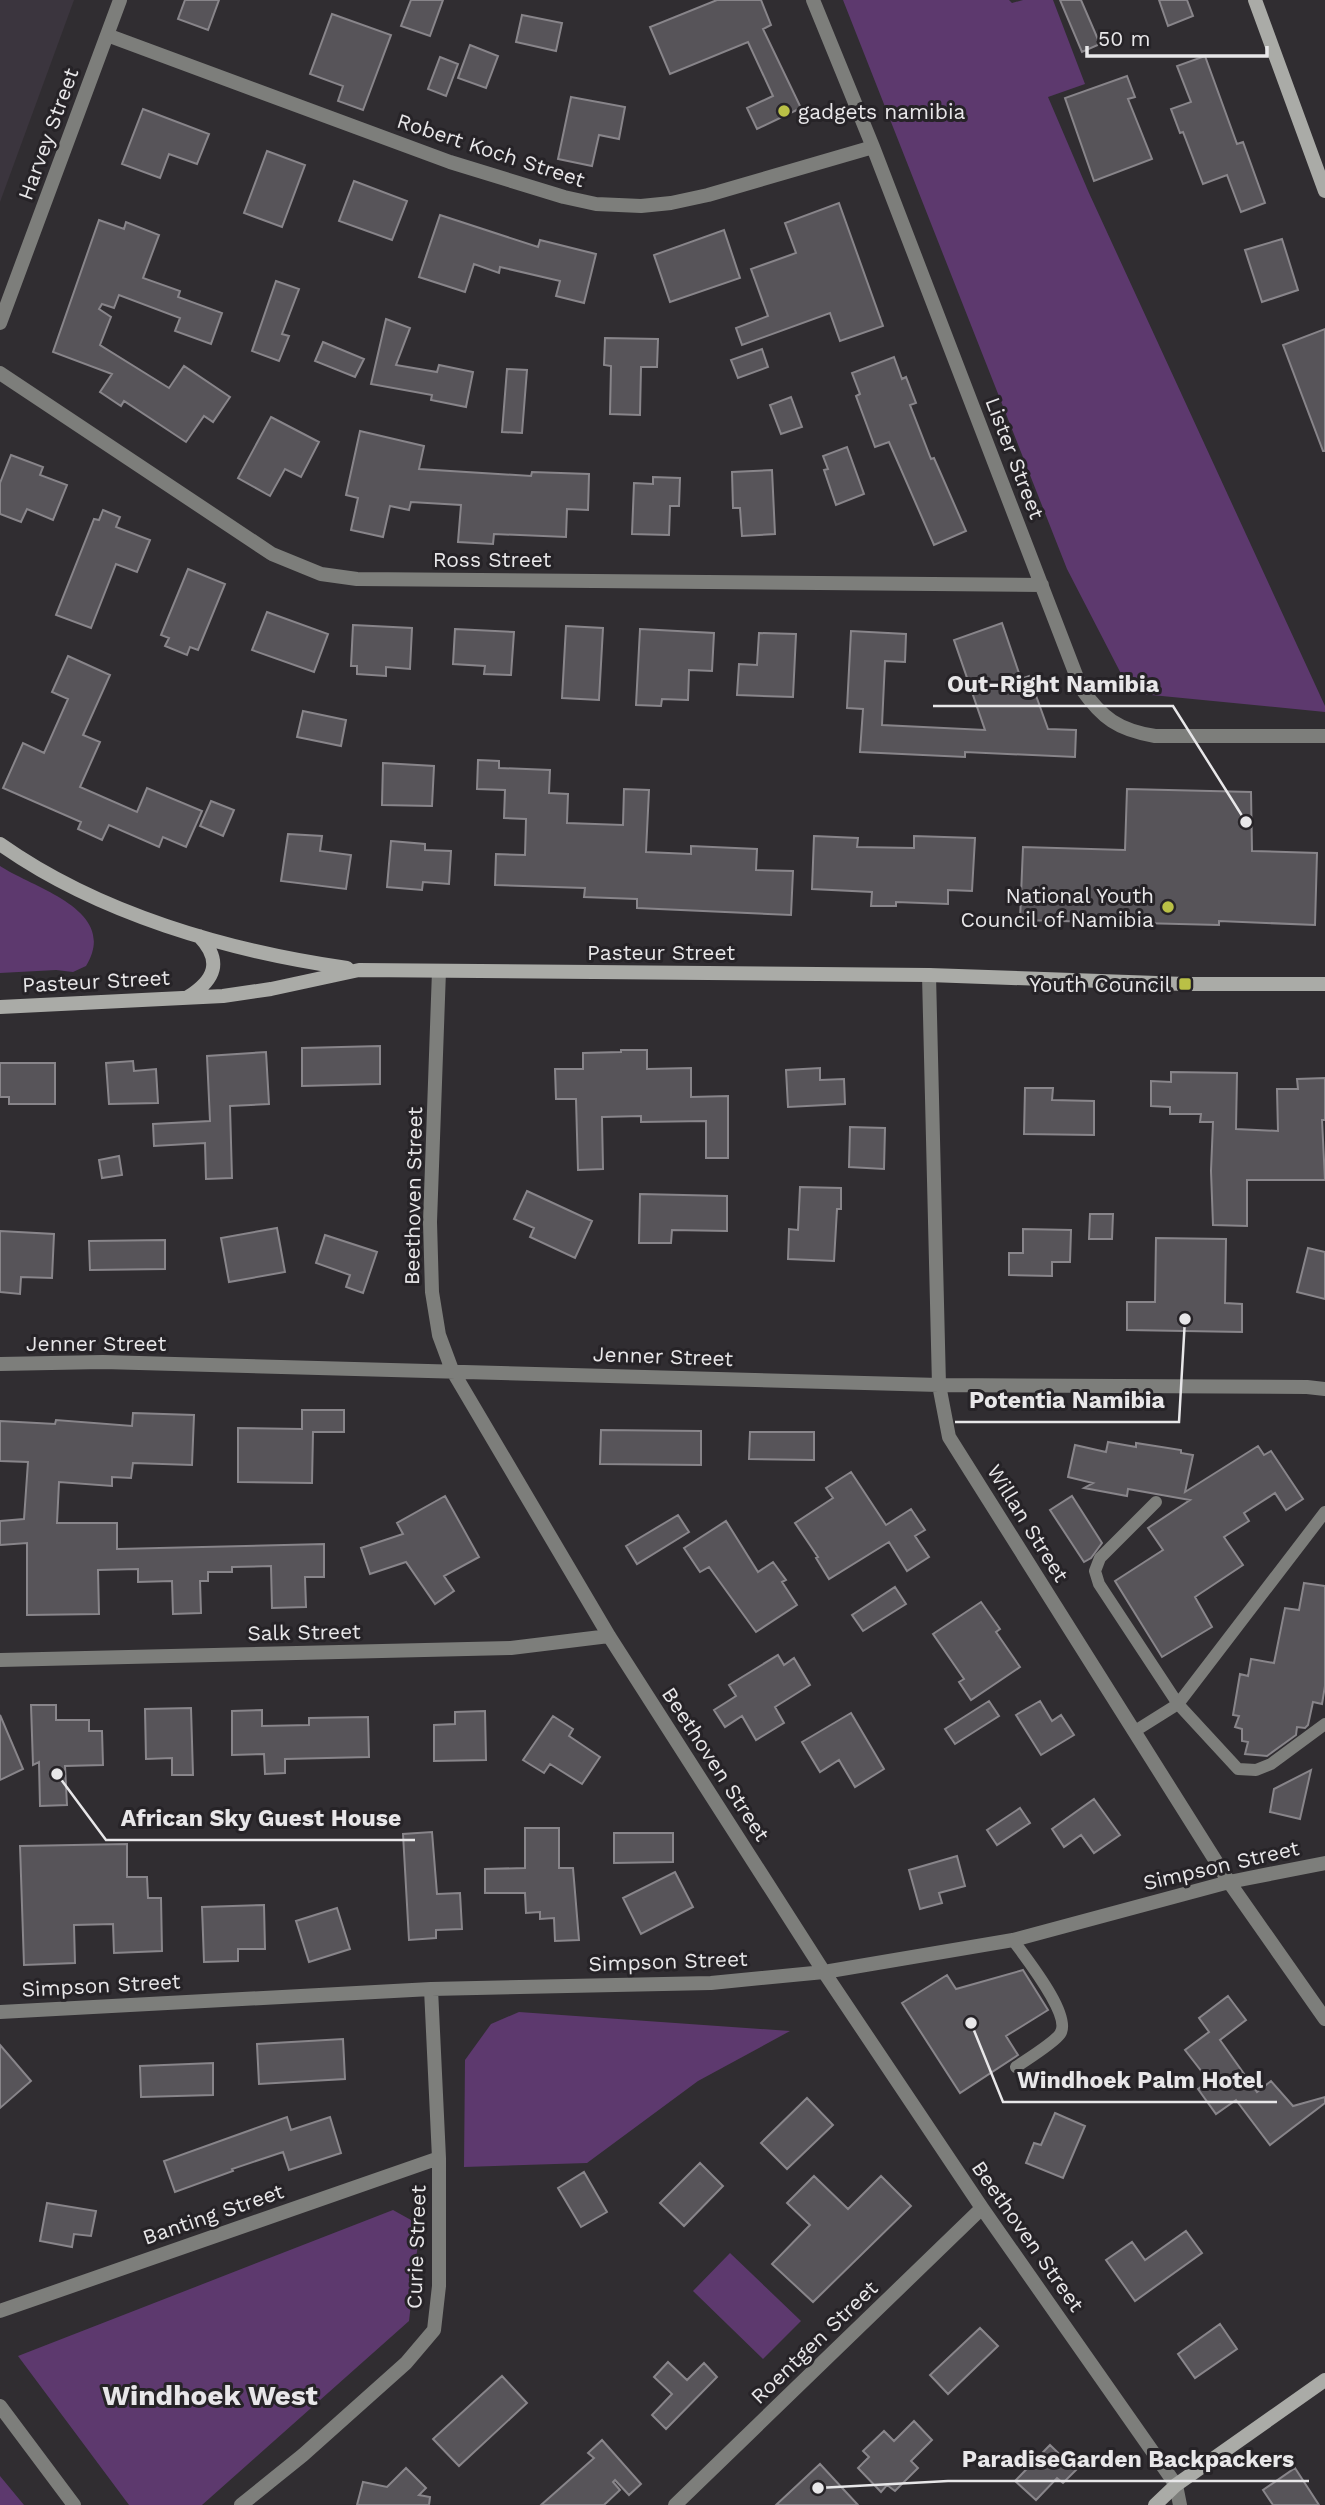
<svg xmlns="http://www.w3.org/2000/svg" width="1325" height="2505" viewBox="0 0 1325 2505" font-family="'Work Sans',sans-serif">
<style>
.built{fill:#3b353e}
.green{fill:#5d396e}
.building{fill:#575459;stroke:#88858a;stroke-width:2}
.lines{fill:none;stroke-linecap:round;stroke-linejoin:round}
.lane{stroke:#7d7e7b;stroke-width:12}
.street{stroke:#7d7e7b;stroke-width:14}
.secondary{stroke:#aaaba7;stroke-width:14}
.poi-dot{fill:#bac046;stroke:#262327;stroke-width:2.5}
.labels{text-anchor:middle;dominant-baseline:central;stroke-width:6;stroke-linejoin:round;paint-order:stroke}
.poi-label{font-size:21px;fill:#e8e7e9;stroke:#262327;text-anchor:end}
.street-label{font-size:21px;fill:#e8e7e9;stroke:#262327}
.district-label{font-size:28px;font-weight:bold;fill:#e8e7e9;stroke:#262327}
.leader{fill:none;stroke:#e8e7e9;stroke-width:2.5}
.callout-dot{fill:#e8e7e9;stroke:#262327;stroke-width:2.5}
.callout-label{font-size:23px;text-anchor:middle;font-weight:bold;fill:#e8e7e9;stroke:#262327;stroke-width:6;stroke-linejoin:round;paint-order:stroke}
</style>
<rect width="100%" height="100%" fill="#302d31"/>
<!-- built -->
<path class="built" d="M0,0H74L0,202Z"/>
<!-- green -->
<path class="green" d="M843,0H1009L1012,3L1023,0H1053L1085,84L1048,97L1089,193L1325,706V712L1131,693L1067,569Z
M0,866C35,889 120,910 86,966L73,972L56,970L0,973Z
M519,2012L790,2031L698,2081L587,2163L464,2167L465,2060L491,2024Z
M393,2210L420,2225L409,2321L202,2505H129L18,2356Z
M730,2253L801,2321L763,2359L693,2291Z
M0,2476L24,2505H0Z"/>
<!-- building -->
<path class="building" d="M185,0H219L208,30L178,19Z
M411,0H443L430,36L401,26Z
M717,0H761L771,25L763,29L801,108L757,129L747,108L773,96L748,42L670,74L650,27Z
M1060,0H1081L1100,44L1082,52Z
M1159,0H1187L1193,16L1168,26Z
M332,14L391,35L363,110L338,101L343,86L310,74Z
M522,15L562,23L556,51L516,42Z
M470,45L498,56L486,88L458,78Z
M1205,56L1237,144L1243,142L1265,203L1241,212L1227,175L1203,184L1183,132L1180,133L1171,109L1191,102L1177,66Z
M440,57L458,64L446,96L428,89Z
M1127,76L1135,97L1128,99L1152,159L1094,181L1065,98Z
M571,97L625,107L619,139L599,135L592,166L558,159Z
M143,109L209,134L197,164L169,154L160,178L122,164Z
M267,151L305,165L282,227L244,213Z
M354,181L407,201L392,240L339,221Z
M839,203L883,326L840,341L830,313L742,345L736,328L768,316L751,269L796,253L785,223Z
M440,215L538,247L540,240L596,254L584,303L556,296L560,281L500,267L499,273L474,264L465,292L419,277Z
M99,220L124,229L126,222L159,235L143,278L180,291L178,297L222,313L211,344L175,331L180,318L119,295L114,308L102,304L99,309L111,317L100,345L169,388L184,366L230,397L213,422L204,416L186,442L124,401L121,406L100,392L112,374L53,352Z
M724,230L740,278L670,302L654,255Z
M1282,239L1298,290L1262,302L1245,250Z
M276,281L299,289L282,334L289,336L279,361L252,351Z
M386,319L410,328L396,365L437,372L439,365L473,372L466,407L431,400L432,395L371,384Z
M1325,329V451H1323L1283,345Z
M605,338L658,339L657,367H641L640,415L610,414L611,366L604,365Z
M323,342L364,359L355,377L315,361Z
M762,349L768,367L738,378L731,360Z
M894,357L902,379L906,377L916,403L910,405L931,459L934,458L966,531L934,545L889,442L875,447L856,396L860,394L852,373Z
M507,369L527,370L522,433L502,432Z
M791,397L802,427L781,434L770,405Z
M271,417L319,442L301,477L285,469L270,496L238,478Z
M360,431L424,446L419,469L531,476L532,472L589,474L588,510L567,509L566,537L494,534L493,544L458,542L461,505L411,502L409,510L390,506L383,537L351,530L358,498L346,495Z
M847,447L864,494L836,505L824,470L828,469L823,456Z
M11,455L43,467L40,475L67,485L53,520L27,509L21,522L0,514V483Z
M772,470L775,534L742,536L740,508H733L732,472Z
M653,477L680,478L679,506H670L669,535L632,534L634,483L653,484Z
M103,510L120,517L116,527L150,540L137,572L116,564L91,628L56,615L94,519L99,520Z
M188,569L225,584L198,650L190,647L187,655L165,646L169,638L161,635Z
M267,612L328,634L314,672L252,650Z
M1002,623L1021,679L1029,676L1048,729L1076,730L1075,757L965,752V757L860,752L863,709L847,708L851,631L906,634L905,662L885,661L882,725L985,730L954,640Z
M353,625L412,628L410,669L386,667V676L357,674V666H351Z
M566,626L603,628L599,700L562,698Z
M455,629L514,632L511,675L484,674L485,666L453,664Z
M640,629L714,633L712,671L689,670L688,700L662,699L661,706L636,705Z
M759,633L796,634L793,697L737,695L739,664L757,665Z
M68,656L110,675L83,735L100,742L80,787L137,812L147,788L202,811L186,847L163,837L159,847L109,825L102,840L78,829L81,822L3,788L23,743L44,753L68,699L52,692Z
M303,711L346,720L341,746L297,737Z
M478,760L499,761V768L550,770L549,793L568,794L567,823L623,825L624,789L649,790L646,852L691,854V846L757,849L756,870L793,871L791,915L637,908V899L584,897L585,888L495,885L496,854L525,855L526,819L504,818L505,790L477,789Z
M383,763L434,766L432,806L382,805Z
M1127,789L1251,792L1252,851L1317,853L1315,925L1219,921V925L1020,920L1023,847L1125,850Z
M211,801L234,810L223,836L200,826Z
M288,834L322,836L320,851L351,855L346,889L281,881Z
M814,836L858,838L857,847L914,848V836L975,838L972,891L948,890V904L896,902V906H871L872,892L812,889Z
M391,841L425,844V850L451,851L449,884L423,882L422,890L387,887Z
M380,1046V1084L302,1086V1048Z
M621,1050H647V1069L691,1068V1097L728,1096V1158H706V1121L641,1122V1116L602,1117L603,1169L578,1170L576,1099H556L555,1069H583V1053L621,1052Z
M266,1052L269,1104L230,1106L232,1178L206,1179L205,1143L154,1146L153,1124L210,1121L207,1056Z
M133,1061L134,1071L156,1069L158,1103L109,1104L106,1063Z
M0,1063H55V1104H9V1097H0Z
M820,1068V1080L844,1079L845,1104L788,1107L786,1070Z
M1171,1072L1237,1073L1236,1129L1278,1131L1277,1089H1298L1297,1079L1325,1078V1120H1322L1325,1180H1247V1226L1213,1225L1211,1171L1213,1122H1200L1201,1114H1170V1107L1151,1106V1081L1171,1082Z
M1025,1088H1053L1052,1100L1094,1101V1135L1024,1134Z
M850,1127L885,1128L884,1169L849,1167Z
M119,1156L122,1175L102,1178L99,1160Z
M800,1187L841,1188V1209H837L834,1261L788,1259L789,1229L798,1230Z
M527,1191L592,1221L575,1258L530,1237L534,1228L514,1219Z
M640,1194L727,1196V1231L672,1230L671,1243H639Z
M1090,1214H1113L1112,1239H1089Z
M277,1228L285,1272L229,1282L221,1238Z
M1023,1229L1071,1230L1070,1262H1052V1276L1009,1275V1253H1023Z
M0,1231L54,1234L52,1278L21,1277L20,1294L0,1292Z
M325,1235L377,1252L363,1293L346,1287L350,1275L316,1263Z
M1156,1238L1226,1239L1225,1303L1242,1304V1332L1127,1330V1302H1155Z
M165,1240V1269L90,1270L89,1241Z
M1308,1248L1325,1252V1299L1297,1292Z
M302,1410H344V1432H313L312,1483L238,1482V1428L302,1429Z
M133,1413L194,1415L192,1465L133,1463L131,1478L112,1477V1486L59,1482L57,1523H117V1549L324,1544V1577H305L306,1607L272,1608L271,1566L232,1567V1572H208V1581H200L201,1613L173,1614L172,1581L138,1582V1569L98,1570L99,1614L27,1615V1543L0,1545V1521L24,1519L28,1462L0,1461V1421L55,1424L56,1420L132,1426Z
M601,1430L701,1431V1465L600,1464Z
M750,1432H814V1460L749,1459Z
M1108,1442L1136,1447V1443L1181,1450V1453L1193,1455L1185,1492L1258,1446L1264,1455L1271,1451L1303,1499L1286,1510L1275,1493L1244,1513L1249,1521L1224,1537L1243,1565L1195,1597L1212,1627L1162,1657L1115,1581L1163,1550L1148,1528L1190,1500L1128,1489L1127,1496L1084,1488L1093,1483L1068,1477L1075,1445L1106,1452Z
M851,1472L886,1525L911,1509L925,1530L915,1536L929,1557L907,1571L889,1542L829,1579L816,1558L818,1557L795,1523L833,1498L826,1488Z
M445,1496L479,1557L444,1576L454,1591L435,1604L406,1562L370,1574L361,1548L403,1534L397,1523Z
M1072,1496L1102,1543L1091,1558L1084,1562L1050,1510Z
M678,1515L689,1532L637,1564L626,1546Z
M726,1521L758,1572L773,1562L786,1580L782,1582L797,1605L756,1632L709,1567L700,1572L684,1548Z
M1304,1583L1325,1586V1686L1322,1704L1313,1702L1308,1725L1305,1728L1297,1727L1296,1735L1267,1756L1245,1754L1248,1742L1242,1741V1729L1235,1727L1239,1716L1233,1715L1240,1674L1248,1676L1251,1659L1274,1663L1285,1608L1299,1610Z
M895,1587L906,1604L863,1631L852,1615Z
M981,1602L1000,1629L996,1632L1020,1667L971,1700L959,1682L964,1679L933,1634Z
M778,1655L784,1665L794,1658L810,1685L775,1707L784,1723L756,1740L742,1716L725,1727L714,1710L736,1696L729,1685Z
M989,1701L999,1716L955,1744L945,1729Z
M1040,1701L1052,1721L1061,1715L1074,1735L1041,1755L1016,1715Z
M31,1705H56V1720H89V1731H102L103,1765L65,1766L67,1805L40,1806L39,1762L33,1765Z
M191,1708L193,1775H172V1758L146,1759L145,1709Z
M262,1710V1726L309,1725V1718L368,1717L369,1757L285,1759V1773L265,1774L264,1754L232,1755V1711Z
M485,1711L486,1760L434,1761V1725L455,1724V1712Z
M851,1713L884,1769L855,1787L839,1760L820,1772L802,1742Z
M0,1715L23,1769L0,1780Z
M553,1716L573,1729L569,1736L600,1757L582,1784L550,1764L544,1773L523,1760Z
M1311,1770L1300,1819L1270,1812L1274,1789Z
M1094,1799L1120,1835L1094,1853L1081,1835L1064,1847L1052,1829Z
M1020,1808L1030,1823L997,1845L987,1830Z
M525,1828H559V1868H573L579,1940L555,1941L554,1918L540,1919V1912L526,1913L525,1893H485V1869L525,1868Z
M432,1832L437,1894L460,1893L462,1929L436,1930V1938L409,1940L403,1834Z
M614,1833H673V1862L614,1863Z
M127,1844V1877H147L148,1898H161L162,1951L114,1953L113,1924L74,1925L75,1963L24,1965L20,1846Z
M957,1856L965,1886L939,1893L942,1903L920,1909L909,1870Z
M675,1872L693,1907L641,1934L623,1898Z
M264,1905L265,1949H238V1961L204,1962L202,1907Z
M337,1908L350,1949L309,1962L296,1921Z
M1023,1970L1048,2010L1006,2036L1018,2055L960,2093L902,2003L947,1975L956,1989Z
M1228,1996L1246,2020L1220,2040L1257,2092L1271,2081L1293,2106L1325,2097V2103L1270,2145L1236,2100L1216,2114L1198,2089L1209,2081L1185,2050L1209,2032L1199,2018Z
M343,2039L345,2079L259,2084L257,2044Z
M0,2045L31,2081L0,2108Z
M213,2063V2095L141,2097L140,2066Z
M807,2098L833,2125L787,2169L761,2143Z
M1055,2113L1085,2126L1063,2178L1026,2163L1034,2143L1041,2145Z
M287,2117L291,2130L330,2117L341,2153L289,2170L283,2152L232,2169L233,2171L175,2192L164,2161Z
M700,2163L723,2186L684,2226L660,2203Z
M584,2172L607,2212L581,2227L558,2188Z
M814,2176L848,2209L881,2176L911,2206L813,2302L772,2264L810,2225L787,2203Z
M47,2203L96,2211L91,2236L74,2234L72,2247L40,2241Z
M1186,2231L1202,2253L1135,2301L1106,2260L1132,2242L1145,2260Z
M1220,2324L1237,2349L1195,2378L1178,2354Z
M980,2328L998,2346L948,2394L930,2375Z
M668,2362L687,2380L704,2363L717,2377L666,2429L652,2415L672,2394L654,2377Z
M502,2376L527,2403L459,2466L433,2439Z
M914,2421L932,2440L911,2461L918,2468L895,2491L887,2485L881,2492L858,2468L869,2457L863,2451L884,2431L894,2441Z
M602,2440L641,2484L629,2495L615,2480L613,2482L620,2490L604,2505H541L594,2458L588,2453Z
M1050,2445L1076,2470L1063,2483L1057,2478L1036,2500L1015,2481Z
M820,2464L858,2505H776Z
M406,2468L426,2488L419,2495L430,2497L429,2505H357L363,2482L387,2487Z
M1295,2468L1319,2505H1273L1263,2490Z"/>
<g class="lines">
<!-- lane -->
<path class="lane" d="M1156,1502L1100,1558L1095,1571L1099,1584L1178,1704L1238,1769L1256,1770L1271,1764L1325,1724
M1135,1731L1178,1704L1325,1512
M1013,1940C1025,1957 1073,2016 1060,2034C1054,2043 1026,2060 1016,2067"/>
<!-- street -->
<path class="street" d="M813,0L873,147L1081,688C1102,718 1118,730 1155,736H1325
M107,35L450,162L564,197L596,204L641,206L671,203L708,195L873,147
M0,323L120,0
M0,373L272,554L321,574L357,579L1042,585
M439,971L430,1222L432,1292L439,1335L452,1370L609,1636L824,1972L982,2208L1176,2485L1180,2505
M929,975L939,1385L949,1437L1229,1882L1325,2019
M0,1364L103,1362L939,1385L1307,1387L1325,1389
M0,1660L511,1648L609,1636
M0,2012L431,1989L711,1983L824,1972L1013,1940L1229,1882L1325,1863
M0,2311L439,2158
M0,2406L74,2505
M241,2505L303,2455L406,2363L434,2330L439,2286V2158L431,1989
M675,2505L982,2208"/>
<!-- secondary -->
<path class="secondary" d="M1255,0L1325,191
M0,844C99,914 228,951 347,968
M188,997C215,980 223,961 199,936
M0,1007L223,996L271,989L359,970L929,975L1185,984H1325
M1155,2505L1176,2485L1325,2380"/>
</g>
<!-- markers -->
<g class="poi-dot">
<circle cx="784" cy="111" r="7"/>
<circle cx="1168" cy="907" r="7"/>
<rect x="1178" y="977" width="14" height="14" rx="3.5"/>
</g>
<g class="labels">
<!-- poi labels -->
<g class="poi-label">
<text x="798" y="111" text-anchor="start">gadgets namibia</text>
<text x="1154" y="895">National Youth<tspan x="1154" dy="24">Council of Namibia</tspan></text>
<text x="1171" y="984">Youth Council</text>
</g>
<!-- street labels -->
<g class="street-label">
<text transform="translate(48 134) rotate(-70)">Harvey Street</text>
<text transform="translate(491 150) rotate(18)">Robert Koch Street</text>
<text transform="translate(1015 458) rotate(69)">Lister Street</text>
<text x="492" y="559">Ross Street</text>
<text x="661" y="952">Pasteur Street</text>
<text transform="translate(96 981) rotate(-3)">Pasteur Street</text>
<text transform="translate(413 1196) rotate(-89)">Beethoven Street</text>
<text x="96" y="1343">Jenner Street</text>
<text transform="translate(663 1356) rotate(2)">Jenner Street</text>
<text transform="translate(1028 1523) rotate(58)">Willan Street</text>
<text transform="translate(304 1632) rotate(-1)">Salk Street</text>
<text transform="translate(716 1764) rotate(57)">Beethoven Street</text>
<text transform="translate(1221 1865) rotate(-13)">Simpson Street</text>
<text transform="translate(668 1961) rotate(-2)">Simpson Street</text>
<text transform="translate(101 1985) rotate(-3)">Simpson Street</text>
<text transform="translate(213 2214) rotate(-19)">Banting Street</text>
<text transform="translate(1028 2236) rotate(55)">Beethoven Street</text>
<text transform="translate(416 2247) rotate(-88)">Curie Street</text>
<text transform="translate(814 2342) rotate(-44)">Roentgen Street</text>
</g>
<!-- district labels -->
<g class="district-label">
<text x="210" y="2395">Windhoek West</text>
</g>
</g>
<!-- callouts -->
<path class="leader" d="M1246 822L1173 706H933M1185 1319L1179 1422H955M57 1774L106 1840H415M971 2023L1003 2102H1277M818 2488L948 2481H1309"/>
<g class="callout-dot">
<circle cx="1246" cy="822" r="7"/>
<circle cx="1185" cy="1319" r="7"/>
<circle cx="57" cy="1774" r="7"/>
<circle cx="971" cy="2023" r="7"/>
<circle cx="818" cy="2488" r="7"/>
</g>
<g class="callout-label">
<text x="1053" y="692">Out-Right Namibia</text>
<text x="1067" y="1408">Potentia Namibia</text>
<text x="261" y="1826">African Sky Guest House</text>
<text x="1140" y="2088">Windhoek Palm Hotel</text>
<text x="1128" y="2467">ParadiseGarden Backpackers</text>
</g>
<!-- scale -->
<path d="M1087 46v10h180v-10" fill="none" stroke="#e8e7e9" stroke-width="3.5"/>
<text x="1098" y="46" font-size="21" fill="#e8e7e9" stroke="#262327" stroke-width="5" paint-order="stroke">50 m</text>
</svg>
